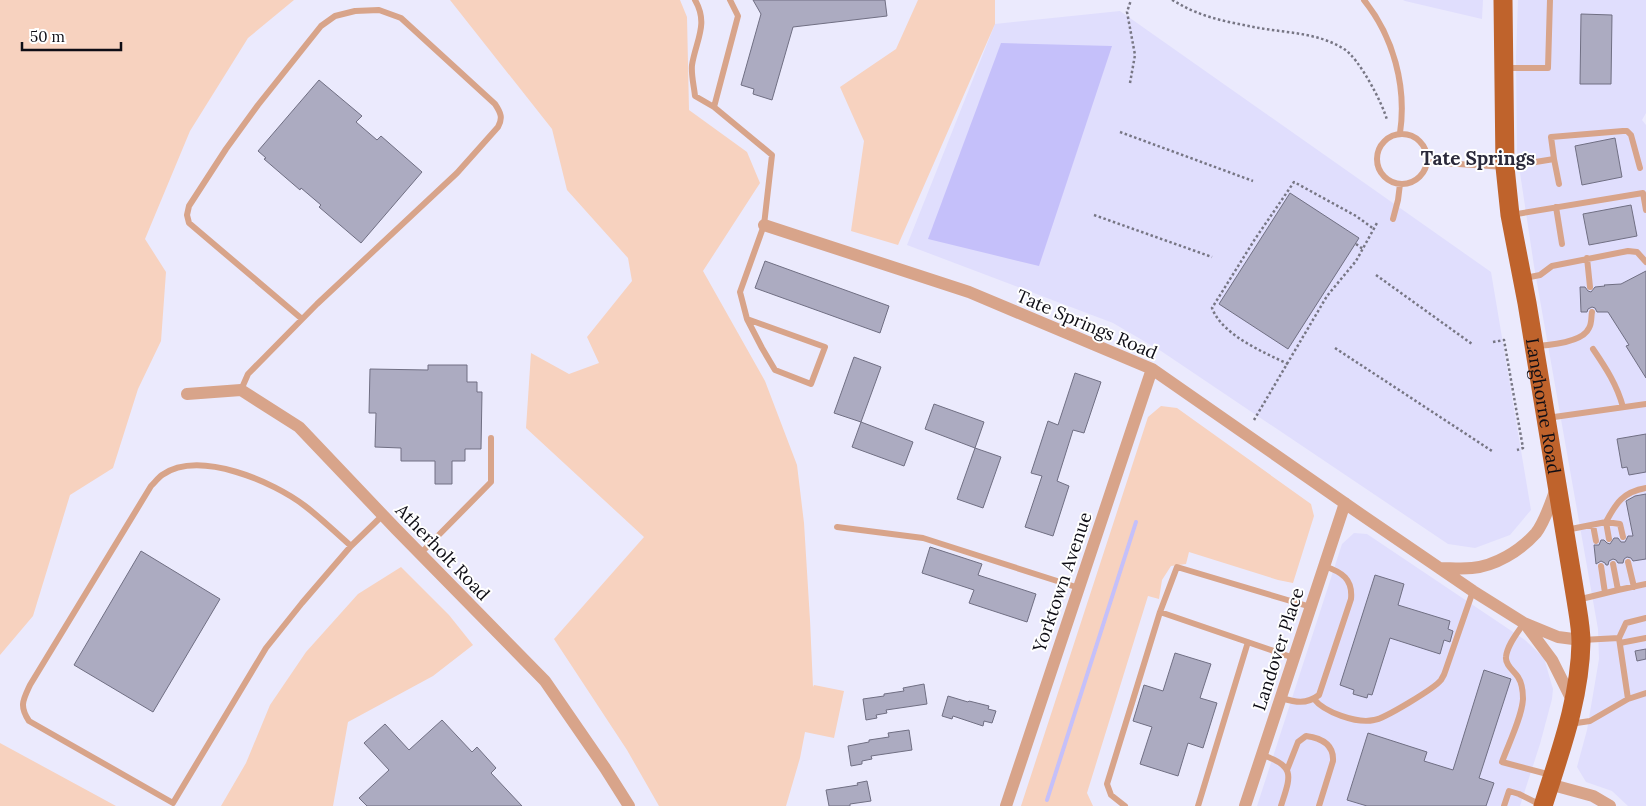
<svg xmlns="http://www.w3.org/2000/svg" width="1646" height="806" viewBox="0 0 1646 806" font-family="Lora,serif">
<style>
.built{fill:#e0defd}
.green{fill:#f7d2bf}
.water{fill:#c5c0fa}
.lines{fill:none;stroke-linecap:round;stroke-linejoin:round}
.stream{stroke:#c5c0fa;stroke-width:4}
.building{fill:#acabc1;stroke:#706f83}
.path{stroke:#777684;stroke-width:2.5;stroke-dasharray:2.5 2.5;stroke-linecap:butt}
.service{stroke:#d8a48a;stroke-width:6}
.minor{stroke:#d8a48a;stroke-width:12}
.primary{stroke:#bf632c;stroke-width:19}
.labels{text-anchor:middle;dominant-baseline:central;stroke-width:4;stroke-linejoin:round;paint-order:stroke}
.street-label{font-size:18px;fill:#0e0d15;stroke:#fff}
.neighbourhood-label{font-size:19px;font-weight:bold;fill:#2a293a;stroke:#fff}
</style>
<rect width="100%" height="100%" fill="#ebeafd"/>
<!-- built -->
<path class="built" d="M1403,0H1483L1482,19L1405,1Z
M1518,0H1646V113L1642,120L1646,125V806H1628L1612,791L1586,782L1577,767L1587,730L1599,659L1598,629L1534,266L1517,153L1516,57Z
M1120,11L1491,272L1531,510L1510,535L1475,548L1448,544L1161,351L1113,323L907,245L995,24Z
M1354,533L1367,534L1525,640L1544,658L1553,689L1552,699L1540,744L1520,806H1257L1342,544Z"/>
<!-- green -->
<path class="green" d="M0,0H294L248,38L190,131L145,239L166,272L161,341L138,389L113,468L70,495L33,616L0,655Z
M450,0H680L687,17L689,110L747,152L760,183L703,271L765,381L797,465L804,523L810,620L813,687L814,685L844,691L834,738L805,732L800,758L786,806H659L627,750L554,639L644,537L526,428L531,353L569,374L599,363L587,337L632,281L628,258L567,190L552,129Z
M918,0H995V24L898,245L851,231L864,141L840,87L896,49Z
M1161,406L1177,408L1311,504L1314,516L1293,583L1278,580L1189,552L1186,564L1171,566L1162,580L1159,599L1148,596L1087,793L1093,806H1021L1148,417Z
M401,567L449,615L473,645L433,676L348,722L333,806H221L246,763L270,705L306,652L358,594Z
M0,743L116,806H0Z"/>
<!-- water -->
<path class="water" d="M1001,43L1112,46L1039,266L928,239Z"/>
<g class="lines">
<!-- stream -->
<path class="stream" d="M1047,800L1136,522"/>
</g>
<!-- building -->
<path class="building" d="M753,0H885L887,16L793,27L772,100L753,94L754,89L741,85L761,14Z
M1581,14L1612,15L1611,84H1580Z
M319,80L362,116L356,122L377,140L381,136L422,172L361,243L319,207L321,205L301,188L300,190L264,159L266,158L258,151Z
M1615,138L1622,177L1582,185L1575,146Z
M1290,193L1359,238L1288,349L1219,304Z
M1631,205L1637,236L1589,245L1583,214Z
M765,261L889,306L880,333L755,288Z
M1646,271V378L1626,346L1629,345L1608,312H1597L1595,308L1592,307L1588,309L1587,312H1581L1580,287H1585L1588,291L1591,292L1595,287L1605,286L1604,285L1621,284Z
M854,357L881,367L861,422L834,413Z
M428,365H467V382H477V392H482L481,449H465V461H452V484H435V461H401V448L375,447L376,413H369L370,369L428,370Z
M1075,373L1101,382L1084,433L1073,430L1057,481L1069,486L1053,536L1025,527L1042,476L1031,473L1048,421L1058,425Z
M934,404L984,422L975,448L925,429Z
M861,422L913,442L904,466L852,447Z
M1646,434V472L1629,475L1627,467L1622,468L1617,439Z
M975,448L1001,457L983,508L957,499Z
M1646,494V559L1633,561L1631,558L1627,557L1624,559L1623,563H1618L1616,560L1613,559L1609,561L1608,565H1606L1605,563L1601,561L1596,564L1594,545H1599L1601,540H1604L1607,543L1610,544L1614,538H1618L1621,542H1625L1628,536H1633L1626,501L1635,496Z
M930,547L982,564L978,575L1036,594L1027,622L969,603L974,590L922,573Z
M141,551L220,599L153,712L74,665Z
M1375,575L1404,584L1398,605L1450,621L1448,629L1453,631L1450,642L1444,640L1440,654L1390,638L1372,695L1368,694L1367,698L1353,694L1354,690L1340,685Z
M1646,649V659L1637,661L1635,651Z
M1175,653L1211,664L1200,698L1217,703L1203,748L1188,743L1178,776L1140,764L1152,727L1133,721L1144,685L1163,691Z
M1484,670L1511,679L1479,778L1494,783L1486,806H1367L1347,800L1368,733L1427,752L1424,761L1453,770Z
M924,684L927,704L886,710L887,713L876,715L877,718L866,720L863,699L884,696V694L904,691L903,688Z
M948,696L968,702L969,701L989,706L988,709L996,711L992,723L984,721L983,726L953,716L952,719L942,716Z
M442,720L472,752L477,747L496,768L491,773L522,806H367L359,798L389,770L364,743L385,724L409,750Z
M909,730L912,750L871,756L872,759L862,761V764L851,766L848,746L869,742V740L889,737L888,733Z
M867,781L871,801L850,804V806H829L826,790L858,785L857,783Z"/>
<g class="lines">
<!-- path -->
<path class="path" d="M1172,0C1180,4 1187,9 1196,12C1215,20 1238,24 1259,28C1288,33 1319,33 1344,49C1359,58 1383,104 1387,120
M1130,83L1135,55L1127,12L1131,0
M1120,132L1253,181
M1094,215L1212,257
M1356,244L1363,249
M1376,275L1472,344
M1493,342L1504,340L1523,448L1517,450
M1335,348L1492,451
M1288,364C1263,352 1222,335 1212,308L1255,239L1294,182L1356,216L1374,229
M1254,420L1327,296L1356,261L1377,223"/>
<!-- service -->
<path class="service" d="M695,0C709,24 696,40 692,65C691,75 694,86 695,96L714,107L772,155L764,225L740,292L747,319L762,348L775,370L811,384L825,347L747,319
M1364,0C1393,36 1407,86 1400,133
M1505,68H1548L1550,0
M714,107L738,16L730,0
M1377 159a25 25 0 1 1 50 0a25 25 0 1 1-50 0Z
M1554,159L1559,184
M1427,162L1505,167L1554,159L1551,137L1623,131H1627L1631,135L1640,168
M1556,207L1562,244
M1511,215L1643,193L1646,210
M1393,219L1398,200L1400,184
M1587,258L1590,287
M1525,278L1540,275L1552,266L1628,251L1637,252L1646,262
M1537,346C1551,345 1583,342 1589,328C1592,323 1591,317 1592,312
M1593,349C1606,368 1617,385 1623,407
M241,390L248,374L317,304L457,173L498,127C503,118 501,113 495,104L401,18L379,10L355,11L335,16L321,26L258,105L226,149L189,206L187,215L189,223L302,319
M1547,418L1646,404
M1593,525L1596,541
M837,527L923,538L1079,588
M1566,530L1606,522L1609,539
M1623,537L1620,524L1606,522C1616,503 1623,492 1646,488
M351,546C336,533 321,518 305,506C274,482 199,449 162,475C158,478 155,482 151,486L30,685C23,700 19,706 29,721L173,803L266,648L302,603L351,546L383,515
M420,554L491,482V438
M1628,562L1634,587
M1601,566L1605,593
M1618,590L1646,584
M1577,600L1618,590L1613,564
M1160,612L1177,567L1311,607
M1524,623C1518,632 1507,645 1506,657C1505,665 1514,671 1518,677C1522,683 1523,691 1523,699C1522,717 1508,745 1502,762L1551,775
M1619,638L1626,623L1646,618
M1582,640L1619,638L1628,699
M1620,643L1646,638
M1281,698C1295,702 1306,705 1319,695L1351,599C1353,579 1342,572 1324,566
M1314,699C1324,712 1357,724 1374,720C1384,719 1435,688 1441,680C1443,677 1445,673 1446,669L1473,591
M1570,724L1590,721L1628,699L1646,693
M1262,755C1297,766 1290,777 1281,806
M1287,770L1298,742L1306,736C1321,738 1334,744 1333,761L1319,806
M1125,806L1111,795L1107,784L1160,612L1294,658
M1198,806L1248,642
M1504,806L1509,791L1519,794L1541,805"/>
<!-- minor -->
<path class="minor" d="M764,225L969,292L1152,369L1356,511L1473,591L1524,623L1558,637L1581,640
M187,394L241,390L299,427L396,529L545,681L605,768L629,806
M1440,568C1450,568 1461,569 1472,568C1495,566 1520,551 1536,533C1546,520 1551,501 1557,486
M1526,625L1552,660L1574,704
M1549,784L1593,796L1610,806
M1006,806L1152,369
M1245,806L1345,503"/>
<!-- primary -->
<path class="primary" id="s1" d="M1503,0L1505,167L1510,215L1527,303L1576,600C1578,613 1581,628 1581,642C1580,699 1560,752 1543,806"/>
</g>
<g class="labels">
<!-- street labels -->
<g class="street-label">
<text transform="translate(1087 324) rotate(23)">Tate Springs Road</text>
<text stroke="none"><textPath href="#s1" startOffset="409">Langhorne Road</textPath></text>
<text transform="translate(443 552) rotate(46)">Atherholt Road</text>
<text transform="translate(1062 582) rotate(-71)">Yorktown Avenue</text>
<text transform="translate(1278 649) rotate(-72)">Landover Place</text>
</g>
<!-- neighbourhood labels -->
<g class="neighbourhood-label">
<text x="1478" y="158">Tate Springs</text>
</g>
</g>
<!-- scale -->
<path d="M22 42v8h99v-8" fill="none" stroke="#0e0d15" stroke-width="2.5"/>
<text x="30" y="42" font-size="15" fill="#0e0d15" stroke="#ffffff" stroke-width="4" paint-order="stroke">50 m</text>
</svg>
